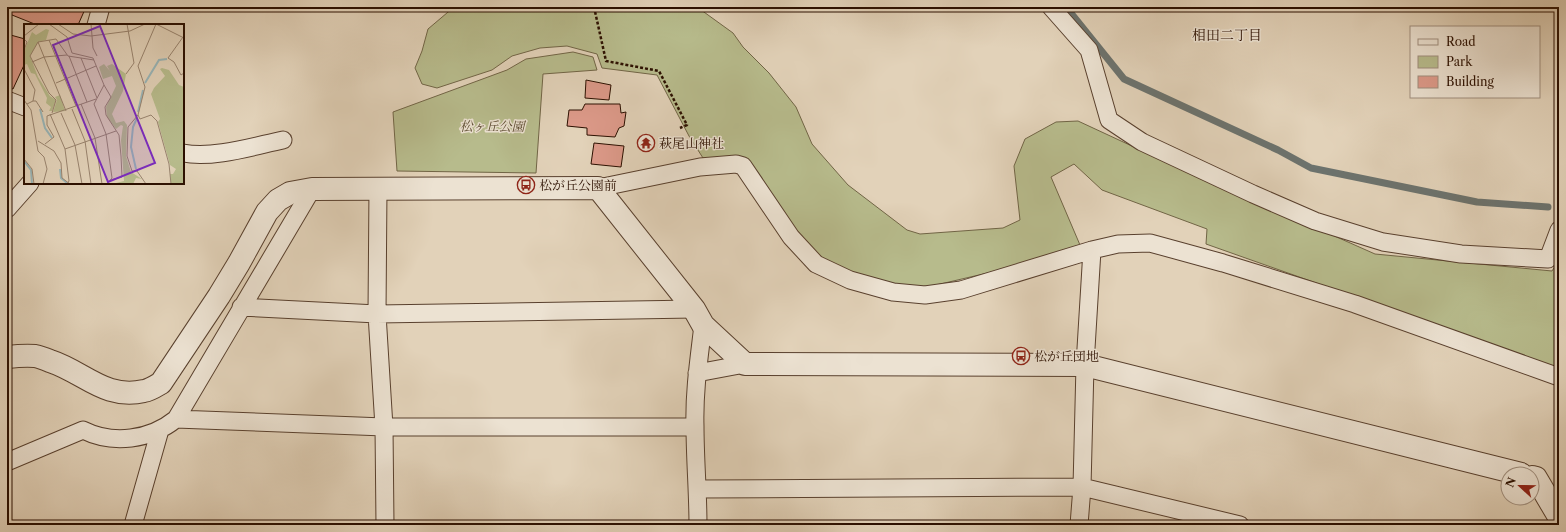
<svg xmlns="http://www.w3.org/2000/svg" width="1566" height="532" viewBox="0 0 1566 532" font-family="'Libre Caslon Text','Noto Serif JP',serif">
<style>
.green{fill:#b7bb8c;stroke:#716546}
.lines{fill:none;stroke-linecap:round;stroke-linejoin:round}
.stream{stroke:#6c736e;stroke-width:7}
.building{fill:#dd9a8a;stroke:#2b0f00}
.minor-casing{stroke:#59402e;stroke-width:19}
.tertiary-casing{stroke:#59402e;stroke-width:24}
.path{stroke:#2b0f00;stroke-width:2.5;stroke-dasharray:3 2;stroke-linecap:butt}
.minor{stroke:#ece2d2;stroke-width:17}
.tertiary{stroke:#ece2d2;stroke-width:22}
.labels{text-anchor:middle;dominant-baseline:central;stroke-width:3;stroke-linejoin:round;paint-order:stroke}
.park-label{font-size:13px;font-style:italic;fill:#5c4b31;stroke:#ece2d2}
.poi-label{font-size:13px;fill:#2b0f00;stroke:#ece2d2;text-anchor:start}
.neighbourhood-label{font-size:14px;fill:#2b0f00;stroke:#ece2d2}
.inset-river{fill:none;stroke:#98b5b8;stroke-width:2}
.inset-road{fill:none;stroke:#99846f;stroke-width:1}
.view{fill:#7b2cbf;fill-opacity:0.15;stroke:#7b2cbf;stroke-width:2}
.inset-edge{fill:none;stroke:#2b0f00;stroke-width:2}
</style>
<rect width="100%" height="100%" fill="#e2d2b9"/>
<filter id="stains"><feTurbulence type="fractalNoise" baseFrequency=".005" numOctaves="4"/><feColorMatrix values="0 0 0 0 .2 0 0 0 0 .09 0 0 0 0 .02 0 0 0 .5 -.17"/></filter>
<radialGradient id="worn" r=".72"><stop offset=".6" stop-color="#630" stop-opacity="0"/><stop offset="1" stop-color="#630" stop-opacity=".3"/></radialGradient>
<!-- green -->
<path class="green" d="M454,7H697L733,33L743,47L769,73L796,107L812,144L848,185L907,230L920,234L1003,228L1020,220L1014,166L1025,139L1056,122L1078,121L1134,147L1375,254L1552,271L1559,260V369L1206,244L1207,229L1102,190L1074,164L1051,177L1080,245L996,271L919,289L875,282L821,259L783,217L739,157L703,158L689,136L657,75L602,68L597,54L567,46L540,48L512,56L492,70L437,88L422,84L415,68L422,51L428,29Z
M573,52L593,57L597,70L543,74L536,173L397,171L393,112L507,70L526,59Z"/>
<g class="lines">
<!-- stream -->
<path class="stream" d="M1066,7L1124,79L1278,150L1311,168L1477,202L1548,207"/>
</g>
<!-- building -->
<path class="building" d="M7,7H86L78,25H37L7,13Z
M7,34L25,39V63L13,89L7,87Z
M586,80L611,85L609,100L585,98Z
M585,104H620L621,113L626,112L624,126L619,128L615,137L587,135V128L567,126L569,110H582Z
M594,143L624,146L621,167L591,164Z"/>
<g class="lines">
<defs>
<path id="minor" d="M1051,7L1089,50L1109,120L1142,142L1253,194L1315,221L1383,242L1461,254L1548,259L1559,230
M96,25L101,7
M7,100L25,107
M183,153C213,159 254,146 283,140
M378,188L377,314L384,427L385,525
M598,188L700,167L736,164L743,166L791,237L816,264L850,280L893,292L925,295L961,290L1092,250L1118,244L1150,243L1223,263L1355,304L1559,377
M7,209L30,183
M241,307L377,314L694,309
M697,373L745,364
M176,419L384,427H695
M7,462L83,430C113,445 150,440 176,419L312,189
M698,489L1082,487L1240,525
M133,525L160,430
M698,525C698,492 695,459 695,426C694,392 699,359 703,325
M1079,525L1082,487L1085,365L1092,250"/>
<path id="tertiary" d="M7,357C16,356 26,355 35,356C40,357 45,359 50,361C84,372 105,400 144,391C150,390 156,386 161,383L219,296L239,263L267,212L278,200L290,193L312,189L598,188L694,309L703,325L745,364L1085,365L1521,474
M1532,477L1536,478L1559,517"/>
</defs>
<!-- minor casing -->
<use href="#minor" class="minor-casing"/>
<!-- tertiary casing -->
<use href="#tertiary" class="tertiary-casing"/>
<!-- path -->
<path class="path" d="M594,7L606,61L659,71L687,125L680,128"/>
<!-- minor -->
<use href="#minor" class="minor"/>
<!-- tertiary -->
<use href="#tertiary" class="tertiary"/>
</g>
<!-- icons -->
<defs>
<symbol id="temple-ring" viewBox="-11 -11 22 22"><circle r="9.5" fill="#ece2d2" stroke="#8f2418" stroke-width="1.5"/><path d="M0-6L5-2H3V0L6.5 2.5H4V6H1.5V3h-3V6H-4V2.5H-6.5L-3 0V-2H-5Z" fill="#8f2418"/></symbol>
<symbol id="bus-ring" viewBox="-11 -11 22 22"><circle r="9.5" fill="#ece2d2" stroke="#8f2418" stroke-width="1.5"/><path d="M-5-6H5V4H4V6H2V4H-2V6H-4V4H-5ZM-3.5-4V0h7V-4ZM-3.5 1.2v1.5H-2V1.2ZM2 1.2v1.5H3.5V1.2Z" fill="#8f2418"/></symbol>
</defs>
<g fill-rule="evenodd">
<use href="#temple-ring" x="636" y="133" width="20" height="20"/>
<use href="#bus-ring" x="516" y="175" width="20" height="20"/>
<use href="#bus-ring" x="1011" y="346" width="20" height="20"/>
</g>
<g class="labels">
<!-- park labels -->
<g class="park-label">
<text x="492" y="126">松ヶ丘公園</text>
</g>
<!-- poi labels -->
<g class="poi-label">
<text x="659" y="143">萩尾山神社</text>
<text x="539" y="185">松が丘公園前</text>
<text x="1034" y="356">松が丘団地</text>
</g>
<!-- neighbourhood labels -->
<g class="neighbourhood-label">
<text x="1227" y="35">相田二丁目</text>
</g>
</g>
<!-- overview -->
<g transform="translate(24 24)">
<rect width="160" height="160" fill="#e2d2b9"/>
<path d="M22,5L25,6L22,16L14,18L6,32L14,53L26,72L32,76L28,87H25L27,83L22,79L23,74L11,50L7,49L3,40L0,41V27L8,8L12,11ZM80,40L86,47L83,42L88,40L102,50L99,67L88,90L92,99L100,97L103,101L102,132L107,148L118,155L112,154L109,160H88L100,157L97,116L99,102L97,101L92,105L83,93L82,83L92,62L88,52L79,55L75,43ZM138,44L145,46L155,61L160,63V160H147L146,150H149L152,145L146,141L134,98L136,95L127,70L130,64L141,52L136,45ZM36,71L41,87L29,88L33,76L31,73Z" fill="#b7bb8c"/>
<path class="inset-river" d="M121,59L135,36L143,35M16,85L21,104L28,114M114,88L119,66M0,137L7,146L8,160M36,145L37,154L43,159M112,145L107,123L109,103L113,94"/>
<path class="inset-road" d="M25,0L43,13L48,29L69,34L80,61L70,80L82,110L88,154L83,160M34,0L49,10L67,12L106,7L121,0M67,0L69,24L73,32M132,0L114,42L121,63L114,91L116,95L127,91L133,97L145,140L147,160M132,0L160,14M0,12L15,0M159,13L144,34L150,38L157,51L160,49M0,15L3,18L0,26M25,16L52,82M14,18L42,87M45,32L63,78M57,34L73,74M8,38L20,33L43,31M0,45L11,66L9,77L3,80M102,50L110,39L103,0M32,59L72,42M80,61L87,73L81,83L82,91L95,111L97,132L98,153L86,156M0,76L7,86L14,127L20,133L23,145L19,160M9,77H12L19,88M57,80L71,114L78,160M48,85L61,117L67,160M28,89L32,76L25,69L6,32L14,18L32,15L44,32L70,36M37,89L51,121L58,160M26,90L41,125L45,157L43,160M114,91L104,103L103,132L108,147H113L122,160M14,117L30,127L37,139L38,154L46,160M21,120L30,113L23,101V92L72,75M41,125L92,107M0,135L8,145L10,160"/>
<path class="view" d="M76,2L131,139L84,158L29,21Z"/>
<rect width="160" height="160" class="inset-edge"/>
</g>
<!-- margin -->
<rect width="1566" height="532" fill="none" stroke="#e2d2b9" stroke-width="24"/>
<rect x="8" y="8" width="1550" height="516" fill="none" stroke="#2b0f00" stroke-width="2"/>
<rect x="12" y="12" width="1542" height="508" fill="none" stroke="#2b0f00"/>
<!-- legend -->
<rect x="1410" y="26" width="130" height="72" fill="#ece2d2" stroke="#9f8e7e"/>
<rect x="1418" y="39" width="20" height="6" fill="#ece2d2" stroke="#9f8e7e"/>
<text x="1446" y="46" font-size="12" fill="#2b0f00">Road</text>
<rect x="1418" y="56" width="20" height="12" fill="#b7bb8c" stroke="#9f8e7e"/>
<text x="1446" y="66" font-size="12" fill="#2b0f00">Park</text>
<rect x="1418" y="76" width="20" height="12" fill="#dd9a8a" stroke="#9f8e7e"/>
<text x="1446" y="86" font-size="12" fill="#2b0f00">Building</text>
<!-- north arrow -->
<g transform="translate(1520 486) rotate(292)"><circle r="19" fill="#ece2d2" stroke="#9f8e7e"/>
<path d="M0-3L7 15L0 10L-7 15Z" fill="#8f2418"/>
<text y="-6" font-size="11" font-weight="bold" text-anchor="middle" fill="#2b0f00">N</text>
</g>
<rect width="100%" height="100%" filter="url(#stains)"/>
<rect width="100%" height="100%" fill="url(#worn)"/>
</svg>
